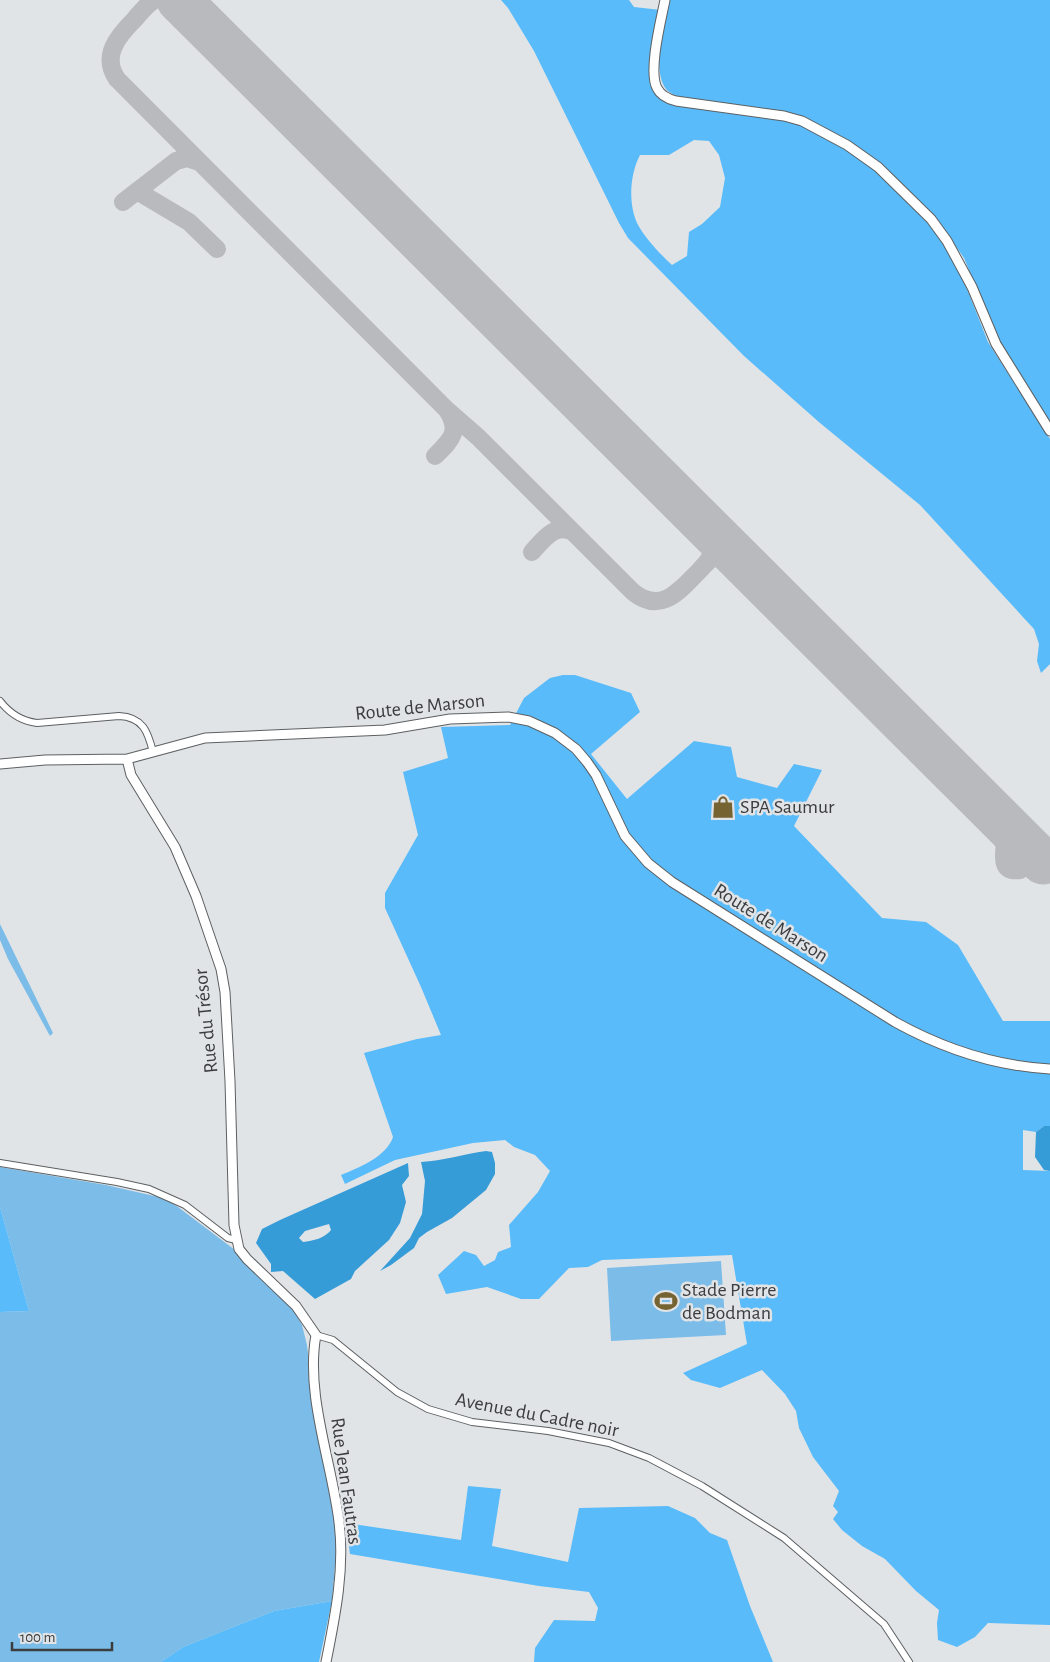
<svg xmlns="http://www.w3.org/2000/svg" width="1050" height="1662" viewBox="0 0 1050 1662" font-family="'Alegreya Sans',sans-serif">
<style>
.green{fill:#7bbce8}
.forest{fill:#59bbf9;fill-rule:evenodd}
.water{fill:#369cd8;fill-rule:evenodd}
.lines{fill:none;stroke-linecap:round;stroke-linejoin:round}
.taxiway{stroke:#b8babd;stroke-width:18}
.runway{stroke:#b8babd;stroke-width:45}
.street-casing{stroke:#5d6062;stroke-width:8}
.secondary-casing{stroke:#5d6062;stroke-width:11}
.street{stroke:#fff;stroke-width:6}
.secondary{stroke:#fff;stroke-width:9}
.labels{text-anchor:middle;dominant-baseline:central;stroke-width:5;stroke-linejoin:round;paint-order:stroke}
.street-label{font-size:20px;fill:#3b3d3e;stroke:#e1e4e7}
.poi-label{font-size:20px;fill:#3b3d3e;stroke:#e1e4e7;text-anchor:start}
</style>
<rect width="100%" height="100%" fill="#e1e4e7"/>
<!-- green -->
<path class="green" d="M0,924L53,1033L50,1036L8,959L0,940Z
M0,1167L106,1185L163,1198L178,1207L235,1250L294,1311L302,1325L307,1345L318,1436L335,1516L337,1542L332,1601L274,1611L183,1647L161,1662H0V1312L29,1311L0,1207Z
M721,1261L726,1335L611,1341L607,1268Z"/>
<!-- forest -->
<path class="forest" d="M501,0H629L634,7L661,10L657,94L782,119L815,131L844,147L877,169L929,221L958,266L988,342L1050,439V664L1041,673L1037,661L1039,644L1034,629L920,505L820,423L744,356L628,238L619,223L534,51L508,8ZM694,140L709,141L719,155L725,178L720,207L702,224L689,232L687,256L672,265C661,255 644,237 637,223C628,203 630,174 640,155H669Z
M669,0H1050V422L998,341L964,258L940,224L925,207L878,164L816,125L680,98C676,95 669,93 666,89C651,69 665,23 669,0Z
M563,675H575L631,693L640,712L591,754L627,799L694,741L731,747L737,777L777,788L794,764L822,770L794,826L882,918L926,922L958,945L1003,1021H1050V1126H1044L1036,1132L1023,1130V1170L1050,1171V1625L988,1623L975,1637L957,1647L938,1640L937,1623L939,1610L916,1591L885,1559L862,1546L842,1530L833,1519L838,1512L833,1506L839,1491L813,1457L799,1428L796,1411L785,1394L762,1370L720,1388L691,1380L683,1373L747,1344L732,1255L602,1260L588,1267L569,1268L539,1299H521L487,1287L446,1294L438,1275L464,1251L476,1255L484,1266L495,1260L498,1252L511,1247L509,1225L538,1192L550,1171L535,1155L514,1147L505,1140L473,1143L395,1160L345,1184L341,1175C360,1167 386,1157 393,1137L364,1053L417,1039L441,1035L421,987L385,908V893L418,835L403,772L448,758L441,727L510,725L524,698L550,678Z
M0,1204V1207L29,1311L0,1312Z
M468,1486L501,1489L492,1546L568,1562L579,1508L668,1506L695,1518L710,1533L727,1540L750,1606L773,1662H534L535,1648L554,1620L595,1621L598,1608L589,1592L539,1586L350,1554L346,1523L461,1540Z
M332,1601L319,1662H161L183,1647L274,1611Z"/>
<!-- water -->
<path class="water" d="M1044,1126H1050V1171L1044,1170L1035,1157L1036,1132Z
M486,1151L492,1152L495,1163V1174L486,1190L452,1218L427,1232L419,1238L414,1248L391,1265L380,1271L410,1238L422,1214L425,1181L421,1162C443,1161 464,1154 486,1151Z
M408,1163L409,1176L402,1185L406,1202L400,1223L389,1240L355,1271L351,1279L315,1299L283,1271L271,1272V1264L256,1243L262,1229L280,1220ZM329,1224L331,1230C325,1238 313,1241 303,1242L299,1238L305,1231Z"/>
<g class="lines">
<!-- taxiway -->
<path class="taxiway" d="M154,0C146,5 140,13 134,20C118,36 101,56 117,79L447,410L478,437L633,592C661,615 680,590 699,571C704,565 710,558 717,556C725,554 733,558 740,561
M170,0L188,8
M137,191L189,222L217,249
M123,202L176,161L187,158L199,162
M435,456C451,440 461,432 447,410
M706,527C713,539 716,550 707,562
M532,552C543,540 555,522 573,532
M993,813C997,818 1003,823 1005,829C1009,841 993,874 1020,870L1036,856"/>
<!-- runway -->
<path class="runway" d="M179,0L1043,862"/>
<defs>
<path id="street" d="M0,701C10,714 21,721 37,723L119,716C143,717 148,732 153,752
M0,1163L117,1182L149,1189L185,1205L228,1238L236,1240
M316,1335L333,1340L397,1392L428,1409L472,1422L548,1431L609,1443L649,1458L702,1486L784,1538L884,1624L909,1662"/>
<path id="secondary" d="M665,0C661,20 648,71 657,88C661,96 668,99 676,101L784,116L802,121L847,145L878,167L931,219L947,241L972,287L996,344L1050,431
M127,759L131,775L175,847L196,896L221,969L225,992L230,1081L234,1225L239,1249L247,1259L296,1306L316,1335C305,1394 332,1463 339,1522C345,1569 335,1617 326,1662
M0,764L45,760L127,759L205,738L385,730L450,719L508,717L529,721L555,733L576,749L587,762L596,775L625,836L648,863L672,882L895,1022C942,1048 995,1066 1050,1069"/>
</defs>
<!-- street casing -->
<use href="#street" class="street-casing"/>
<!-- secondary casing -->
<use href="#secondary" class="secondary-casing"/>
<!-- street -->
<use href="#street" class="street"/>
<!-- secondary -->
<use href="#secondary" class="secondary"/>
</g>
<!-- icons -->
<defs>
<symbol id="shop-bare" viewBox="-9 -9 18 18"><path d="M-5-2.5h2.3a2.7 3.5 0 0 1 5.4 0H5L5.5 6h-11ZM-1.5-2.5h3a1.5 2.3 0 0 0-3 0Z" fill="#756331" stroke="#e1e4e7" stroke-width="2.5" paint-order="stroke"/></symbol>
<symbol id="stadium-bare" viewBox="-9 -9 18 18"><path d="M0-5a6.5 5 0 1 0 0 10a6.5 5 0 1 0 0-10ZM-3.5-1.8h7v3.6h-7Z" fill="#756331" stroke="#e1e4e7" stroke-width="2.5" paint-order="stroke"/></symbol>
</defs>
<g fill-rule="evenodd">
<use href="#shop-bare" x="707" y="791" width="32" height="32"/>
<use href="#stadium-bare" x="650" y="1285" width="32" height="32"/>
</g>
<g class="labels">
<!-- street labels -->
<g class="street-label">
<text transform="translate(420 707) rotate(-6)">Route de Marson</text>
<text transform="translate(771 923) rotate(32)">Route de Marson</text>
<text transform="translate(206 1021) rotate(-96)">Rue du Trésor</text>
<text transform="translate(537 1415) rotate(11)">Avenue du Cadre noir</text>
<text transform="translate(346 1481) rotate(82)">Rue Jean Fautras</text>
</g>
<!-- poi labels -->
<g class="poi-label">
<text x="740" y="807">SPA Saumur</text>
<text x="682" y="1290">Stade Pierre<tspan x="682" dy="23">de Bodman</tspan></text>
</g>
</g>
<!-- scale -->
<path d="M12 1642v8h100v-8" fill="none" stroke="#3b3d3e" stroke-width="2.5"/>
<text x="20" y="1642" font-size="15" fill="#3b3d3e" stroke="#e1e4e7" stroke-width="4" paint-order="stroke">100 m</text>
</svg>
